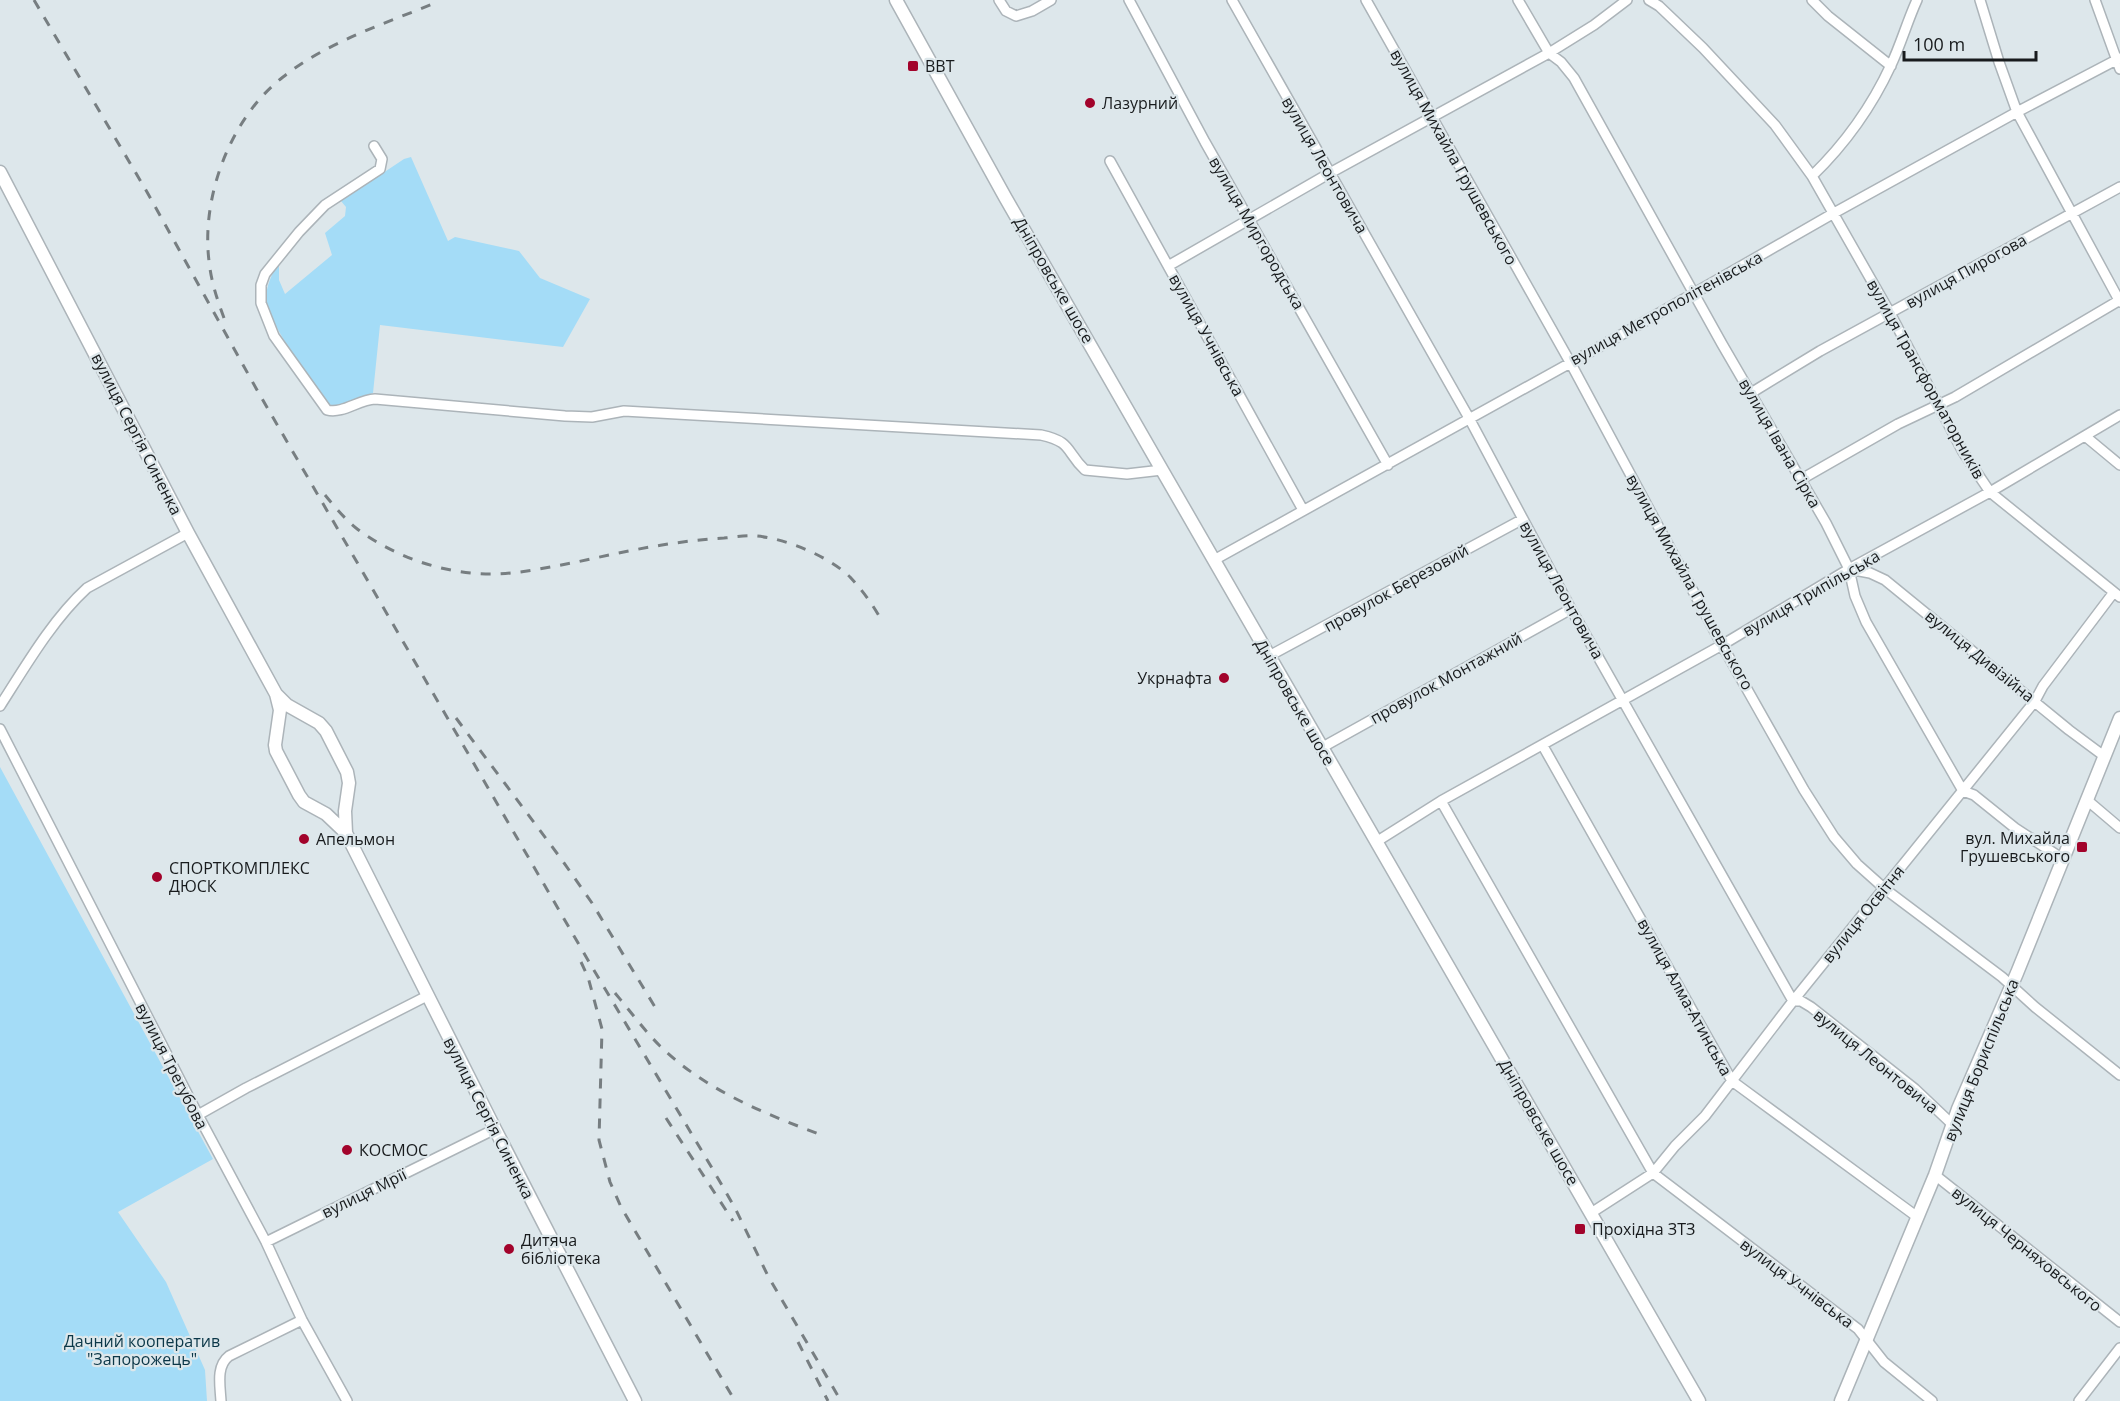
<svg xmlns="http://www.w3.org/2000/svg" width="2120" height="1401" viewBox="0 0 2120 1401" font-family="'Open Sans',sans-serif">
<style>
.green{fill:#a4dcf7}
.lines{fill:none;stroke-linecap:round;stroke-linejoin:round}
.street-casing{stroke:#acb4b9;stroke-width:12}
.secondary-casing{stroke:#acb4b9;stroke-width:15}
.street{stroke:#fff;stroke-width:9}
.secondary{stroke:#fff;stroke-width:12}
.rail{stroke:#777e81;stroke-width:3;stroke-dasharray:10 10;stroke-linecap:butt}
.poi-dot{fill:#a2032b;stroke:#dde7eb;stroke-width:2}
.labels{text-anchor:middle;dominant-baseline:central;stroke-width:4.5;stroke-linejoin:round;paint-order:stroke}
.poi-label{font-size:16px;fill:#181b1d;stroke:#dde7eb;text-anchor:start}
.street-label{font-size:16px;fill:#181b1d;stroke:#dde7eb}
.park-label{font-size:16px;fill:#0b3748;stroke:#dde7eb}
</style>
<rect width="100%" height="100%" fill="#dde7eb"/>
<!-- green -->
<path class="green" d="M411,157L448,241L455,237L519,251L540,278L590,299L563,347L380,325L373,393L337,407L325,403C313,384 266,318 266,301C266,285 272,274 279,261V280L285,294L332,255L325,233L345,216L346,207L341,201L404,159Z
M0,767L213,1159L118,1212L166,1282L205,1370L207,1401H0Z"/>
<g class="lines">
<defs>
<path id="street" d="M999,0L1006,11L1016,16L1032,11L1051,0
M1129,0L1205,142L1388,465
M1232,0L1469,418L1571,609L1793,1001H1801L1811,1007L1915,1089L1953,1125
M1366,0L1570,362L1722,645L1804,790L1834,837L1857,864L1885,889L2002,977L2035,1007L2120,1075
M1518,0L1549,53L1561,62L1574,78L1722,344L1826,523L1849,569L1855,596L1866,622L1963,791L1974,795L2015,828L2063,859
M1649,0L1659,6L1703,48L1775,125L1812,176L1890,313L1963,452L1990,492L2120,597
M1812,0L1828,16L1891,66
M1980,0L1999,62L2017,112L2120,302
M2095,0L2120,69
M374,146L382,159L380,169L325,205L299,232L265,274L261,285V303L274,336L327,410C343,414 358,400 375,399L565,416L592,417L624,411L1041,435C1073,442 1065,451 1085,470L1127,474L1162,470
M1110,161L1303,510
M1812,176C1844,145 1872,106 1891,65C1901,44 1907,22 1917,0
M1168,266L1330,173L1549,53L1594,25L1627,0
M1751,393L1820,351L2120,187
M2085,436L2120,465
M1800,480L1898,424L1955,397L2120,300
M1214,560L1628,331L1834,213L2017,112L2120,58
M1849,569L1870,573L1885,580L2069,730L2104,756
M1269,656L1523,519
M0,706C25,667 52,620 87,588L188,533
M0,729L198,1115L266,1242L302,1320L347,1401
M1543,746L1732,1081L1916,1216
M1321,748L1571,609
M2087,800L2120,828
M1441,801L1653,1173L1858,1329L1884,1362L1932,1401
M1376,842L1441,801L1722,645L1849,569L1990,492L2120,415
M198,1115L246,1088L427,996
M1935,1175L2120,1322
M1591,1213L1653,1173L1675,1146L1705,1116L1793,1001L2035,701L2043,686L2114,592
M266,1242L495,1129
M221,1401C220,1385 216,1366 229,1356L302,1320
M2079,1401L2120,1348"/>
<path id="secondary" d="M896,0L1005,197L1162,470L1699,1401
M0,172L188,533L276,694L287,705L319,723L326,731L347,772L349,783L345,811L346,833
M276,694L280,710L275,745L276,751L299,795L304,802L326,814L346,833L495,1129L635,1401
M1841,1401L1935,1175L1958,1109L2017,973L2120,718"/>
</defs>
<!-- street casing -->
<use href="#street" class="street-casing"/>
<!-- secondary casing -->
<use href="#secondary" class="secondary-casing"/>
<!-- street -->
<use href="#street" class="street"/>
<!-- secondary -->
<use href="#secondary" class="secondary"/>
<!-- rail -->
<path class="rail" d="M34,0L147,192L257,390L592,967L712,1168L735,1208L768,1276L841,1401
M224,318C217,299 211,281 209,261C201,196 231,117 283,77C327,42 384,24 435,3
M325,495C334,506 345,519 356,528C394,557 444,574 491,574C520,574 549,567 577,562C626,551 674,541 724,538C735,537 746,535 756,536C785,538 830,557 850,577C863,591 873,605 882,621
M456,718L562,860L592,903L655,1007
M581,962L588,977L602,1029L599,1140L610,1182L621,1207L735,1401
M615,993C630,1011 644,1030 660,1046C706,1091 766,1114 824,1136
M666,1118L733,1221
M798,1342L828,1401"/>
</g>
<!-- markers -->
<g class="poi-dot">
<rect x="907" y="60" width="12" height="12" rx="3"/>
<circle cx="1090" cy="103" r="6"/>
<circle cx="1224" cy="678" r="6"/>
<circle cx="304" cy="839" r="6"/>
<rect x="2076" y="841" width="12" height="12" rx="3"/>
<circle cx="157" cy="877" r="6"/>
<circle cx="347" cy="1150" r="6"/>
<rect x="1574" y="1223" width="12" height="12" rx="3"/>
<circle cx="509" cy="1249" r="6"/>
</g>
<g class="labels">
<!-- poi labels -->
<g class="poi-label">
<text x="925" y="66">ВВТ</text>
<text x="1102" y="103">Лазурний</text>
<text x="1212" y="678" text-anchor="end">Укрнафта</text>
<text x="2070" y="838" text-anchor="end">вул. Михайла<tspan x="2070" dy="18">Грушевського</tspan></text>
<text x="316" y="839">Апельмон</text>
<text x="169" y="868">СПОРТКОМПЛЕКС<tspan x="169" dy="18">ДЮСК</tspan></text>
<text x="359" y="1150">КОСМОС</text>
<text x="1592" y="1229">Прохідна ЗТЗ</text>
<text x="521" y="1240">Дитяча<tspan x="521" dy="18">бібліотека</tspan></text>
</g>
<!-- street labels -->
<g class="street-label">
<text transform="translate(1454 157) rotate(61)">вулиця Михайла Грушевського</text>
<text transform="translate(1325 165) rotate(60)">вулиця Леонтовича</text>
<text transform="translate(1257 233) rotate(60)">вулиця Миргородська</text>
<text transform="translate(1966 271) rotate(-29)">вулиця Пирогова</text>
<text transform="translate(1054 280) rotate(60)">Дніпровське шосе</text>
<text transform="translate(1666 308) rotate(-29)">вулиця Метрополітенівська</text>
<text transform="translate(1207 335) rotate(61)">вулиця Учнівська</text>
<text transform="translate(1926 379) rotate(61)">вулиця Трансформаторників</text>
<text transform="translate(137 434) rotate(63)">вулиця Сергія Синенка</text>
<text transform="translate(1780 443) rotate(60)">вулиця Івана Сірка</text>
<text transform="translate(1690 582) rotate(61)">вулиця Михайла Грушевського</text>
<text transform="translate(1396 588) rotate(-29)">провулок Березовий</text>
<text transform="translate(1562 590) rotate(61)">вулиця Леонтовича</text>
<text transform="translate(1811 593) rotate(-30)">вулиця Трипільська</text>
<text transform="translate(1980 656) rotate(39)">вулиця Дивізійна</text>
<text transform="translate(1446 678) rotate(-29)">провулок Монтажний</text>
<text transform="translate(1295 702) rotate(60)">Дніпровське шосе</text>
<text transform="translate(1863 914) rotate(-51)">вулиця Освітня</text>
<text transform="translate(1685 997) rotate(61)">вулиця Алма-Атинська</text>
<text transform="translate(1981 1060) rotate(-68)">вулиця Бориспільська</text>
<text transform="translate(1876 1061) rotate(39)">вулиця Леонтовича</text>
<text transform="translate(172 1066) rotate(63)">вулиця Трегубова</text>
<text transform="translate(489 1118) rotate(63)">вулиця Сергія Синенка</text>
<text transform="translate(1539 1122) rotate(60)">Дніпровське шосе</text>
<text transform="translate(364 1193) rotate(-26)">вулиця Мрії</text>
<text transform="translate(2027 1249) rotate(39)">вулиця Черняховського</text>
<text transform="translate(1797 1283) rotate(37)">вулиця Учнівська</text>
</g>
<!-- park labels -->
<g class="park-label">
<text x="142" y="1341">Дачний кооператив<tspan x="142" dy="18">"Запорожець"</tspan></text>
</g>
</g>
<!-- scale -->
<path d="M1904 51v9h132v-9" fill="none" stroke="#181b1d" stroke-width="3"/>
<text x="1913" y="51" font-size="18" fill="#181b1d" stroke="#dde7eb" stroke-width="4.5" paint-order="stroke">100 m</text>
</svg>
